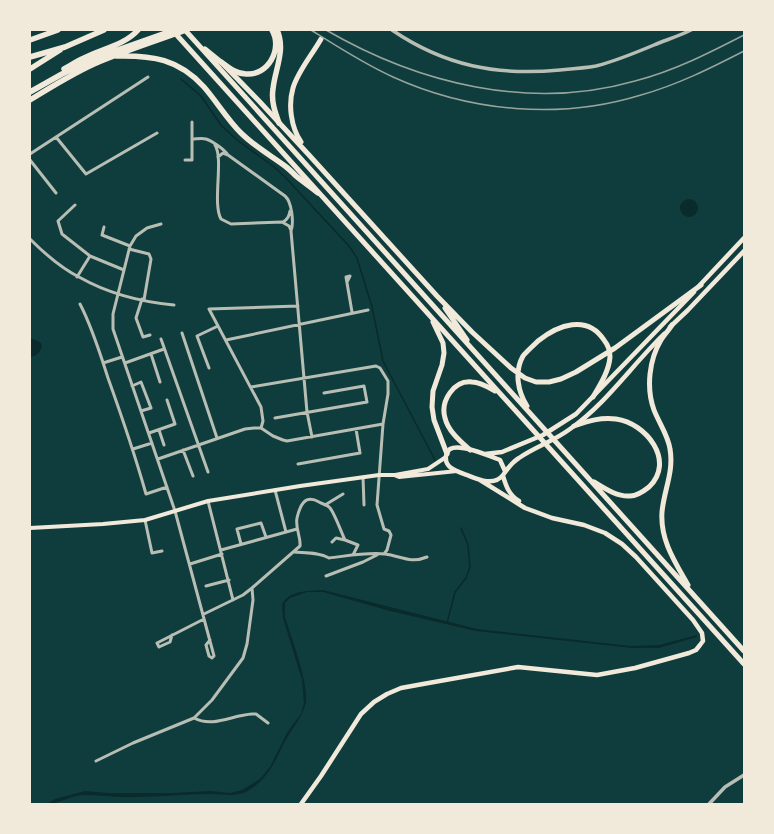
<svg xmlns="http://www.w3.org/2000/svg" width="774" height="834" viewBox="0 0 774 834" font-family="Lato,sans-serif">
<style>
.water{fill:#0a2a2b}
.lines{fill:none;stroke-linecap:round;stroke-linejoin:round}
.stream{stroke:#0a2a2b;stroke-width:1.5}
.minor{stroke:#b8beb3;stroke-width:3}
.tertiary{stroke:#b8beb3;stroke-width:3.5}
.secondary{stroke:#f1e9da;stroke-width:4}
.primary{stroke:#f1e9da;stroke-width:4.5}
.trunk{stroke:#f1e9da;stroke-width:5}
.motorway{stroke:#f1e9da;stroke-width:5.5}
.rail{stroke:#97a49c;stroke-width:1.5}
</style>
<rect width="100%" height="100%" fill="#0f3d3e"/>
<!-- water -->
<path class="water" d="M680 208a9 9 0 1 1 18 0a9 9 0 1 1-18 0Z
M30,338L40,342L42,345C41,352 37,356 30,357Z
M323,590L477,629L631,646L659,645L697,635V637L659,648H632L476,631L390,611L323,592H307L290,598L285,603V617C291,637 311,688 305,706C301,719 291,730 284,743C276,760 268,778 251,789C238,798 225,794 210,794C185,794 159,797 134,797C117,798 100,795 82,795C70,796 58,804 47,804L55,799L85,791L107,793H171L211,791L230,793L242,790L260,779L270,767L288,731L301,714L304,703L302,680L283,618L282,605C288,590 309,591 323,590Z"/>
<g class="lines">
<!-- stream -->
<path class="stream" d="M181,79L201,96L221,125L237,140L273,166L285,177L349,246L357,258L372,307L383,361L436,462
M447,623L455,592L466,578L470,567L468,545L461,528"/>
<!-- minor -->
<path class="minor" d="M56,137L86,174L157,133
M192,139C196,139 202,138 206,139C212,141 224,149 228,155L285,196C292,202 294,223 291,231L307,412L312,437
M215,145C224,159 212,203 221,219L231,224L282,222L289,226L291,230
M30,154L148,77
M218,157L223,153L228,155
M30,160L56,193
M185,160H192V122
M75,205L58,221L62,234L90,256
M283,222C288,219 289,216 290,211
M161,224L147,228L136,236L130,246L113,314V329L175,511L214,656L212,658L209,656L206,645L210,640
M104,227L102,235L130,246
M30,239C44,253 61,268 79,277C107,293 142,302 174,305
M129,249L149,254L151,259L144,300
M77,277L90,256L124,270
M347,282L350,276L346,277L352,312
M142,299L136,318L143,337L150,335
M80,304C92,327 100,353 108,378C122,417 135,455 146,494L167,487
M182,333L217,438
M161,339L208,472
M226,340L368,310
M151,354L160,382
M103,363L122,357
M125,363L164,349
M209,368L197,336L218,326
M132,386L141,382L151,408L141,411
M251,387L376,366L380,368L388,381V394L383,424L377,505L384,529L389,531L391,535L387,550L384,554
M275,418L367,402L364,386L324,393
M261,428L263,421L261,407L209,309L298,306
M159,430L164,445
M149,433L175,424L167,400
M133,449L152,443
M183,450L193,476
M158,459L245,429L254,428H261L273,436L283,440L287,441L383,424
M298,464L360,453L356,429
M363,477L364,505
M275,490L286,532
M208,501L233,600
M325,505L343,494
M145,520L152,553L162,551
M332,542L336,538L345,540
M241,544L237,529L261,523L266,537
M221,550L297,529
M294,552C305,553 319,552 329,558C347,556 367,552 385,554C401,556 410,564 427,557
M190,564L222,554
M326,576L363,562L377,555
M206,586L229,580
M252,588L253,600L247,644L243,658L212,700L194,718C213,728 232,715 252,714H256L268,723
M204,614L243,595L252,588L300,546C301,537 295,528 297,518C300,505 305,494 319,502C322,504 328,505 330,508C335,514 341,532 345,540L358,545L353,555
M172,635L170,642L159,647L157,643L204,619
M96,761L133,743L194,718"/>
<!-- tertiary -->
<path class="tertiary" d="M392,30C445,66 497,76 560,70C572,69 585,68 596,66C616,61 635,53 654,45C666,40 679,36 691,30
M709,804L725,787L744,775"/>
<!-- secondary -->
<path class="secondary" d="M395,475L428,469L446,457
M30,528L103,524L145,520L208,501L300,486L379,475H394L399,477L457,471"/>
<!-- primary -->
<path class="primary" d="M699,286L744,238
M670,327L688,310L744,251
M485,454L502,452L543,435L576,414L694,292
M505,471L500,460C490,456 460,443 450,449C448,450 447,454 446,456C444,468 458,472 467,475C477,479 494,487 503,475C508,468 512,462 519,458C535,447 554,441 570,429C606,404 632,365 664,334
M503,476C506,486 509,495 519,501
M301,804L321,776L361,714L374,702L387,694L401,688L423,684L518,667L597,675L635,668L689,653L696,650L700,645L703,641L702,633L693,620L636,557L622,544L605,533L584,525L552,518L525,508L480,480"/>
<!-- trunk -->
<path class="trunk" d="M185,30L744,651
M174,32L744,664
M205,49L221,62L259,101L309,155L437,296L472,332L511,368L525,378L536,382H549L561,379L576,372L615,348L701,285
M301,142C291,127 288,105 293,88C298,71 312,55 321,39
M445,308L467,340
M433,322L443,343L444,353L442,365L433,391L432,407L434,420L447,454
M672,325C669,330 664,335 661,340C649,360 646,388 654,410C659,423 668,435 670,449C674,472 664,490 662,512C660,540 675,562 688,585
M527,406C518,392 514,372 523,356C527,351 533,346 538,341C558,325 587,314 604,340C608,345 610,351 610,357C609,371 600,385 593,397
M574,426C588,421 601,417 616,419C646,423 676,461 649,487C644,491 637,496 630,496C617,497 604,488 594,482
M470,450C460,441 448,431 445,418C440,401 454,380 472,382C480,382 488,387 495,391"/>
<!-- motorway -->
<path class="motorway" d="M277,30C286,50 275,69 273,89C271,101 275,112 279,123
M30,40L58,30
M116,56C152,55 179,59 204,87C217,102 227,119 241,133C254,146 270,155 285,166C289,169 293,173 296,176C303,182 311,187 318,193
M30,57L65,47L104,30
M221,62C228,67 236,74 246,74C268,76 283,49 272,30
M30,69L60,50
M64,69C71,65 77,61 84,58C101,49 125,45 138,30
M30,92L62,74L92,59L174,30
M30,100C51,87 72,74 94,64C124,51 156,41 186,30"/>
<!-- rail -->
<path class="rail" d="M311,30C338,47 364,64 393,77C470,112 560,120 641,95C677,85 711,68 744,51
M326,30C419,84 530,111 635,81C674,71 709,53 744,35"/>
</g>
<!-- border -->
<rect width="774" height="834" fill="none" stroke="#f1e9da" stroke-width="62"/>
</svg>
